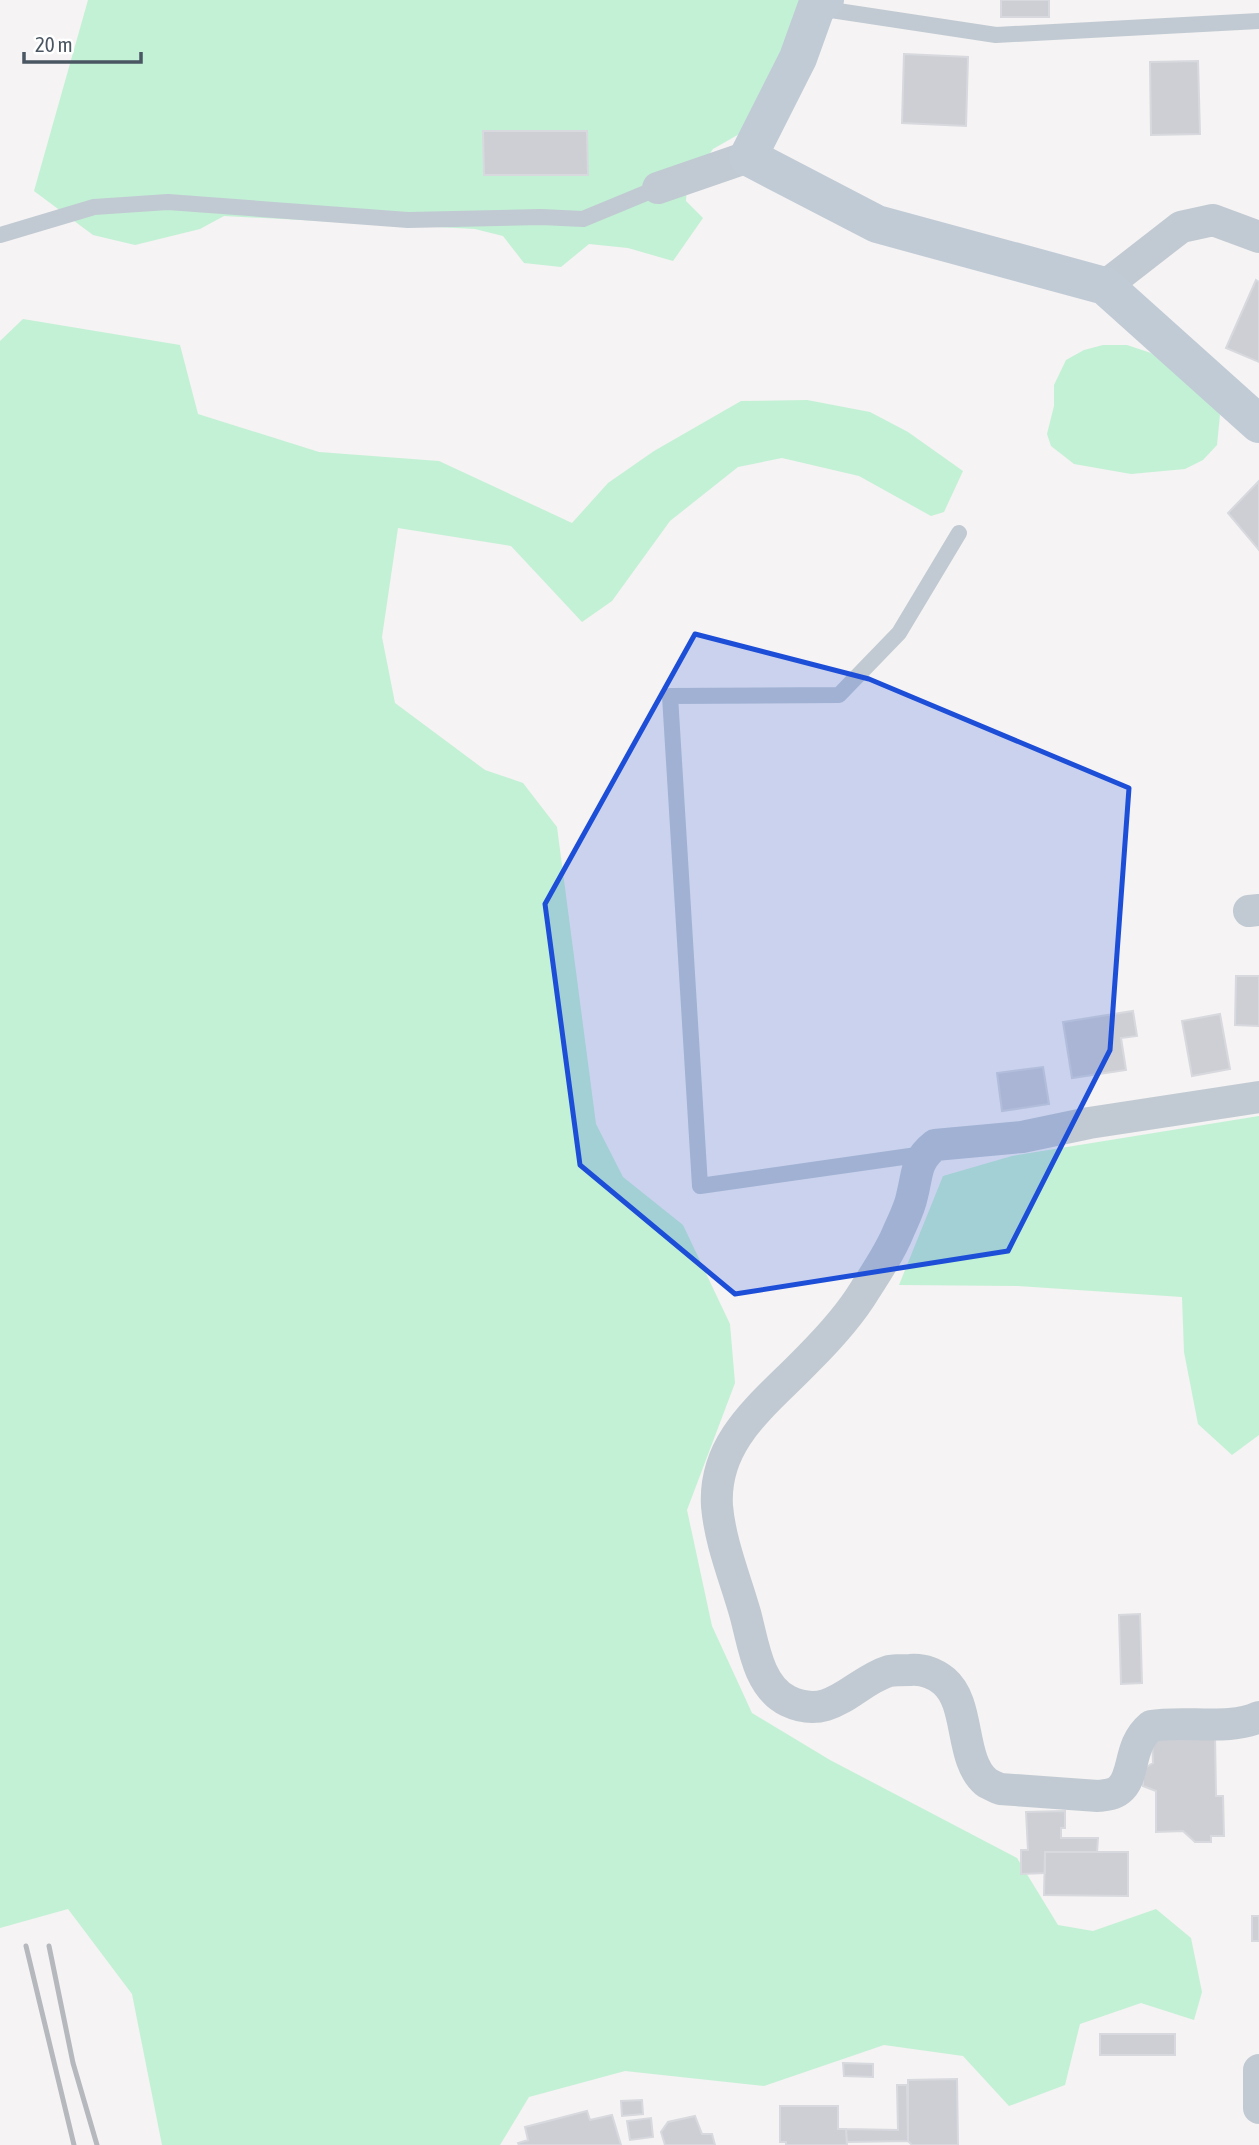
<svg xmlns="http://www.w3.org/2000/svg" width="1259" height="2145" viewBox="0 0 1259 2145" font-family="'Asap Condensed',sans-serif">
<style>
.green{fill:#c3f1d5}
.building{fill:#cdcfd5;stroke:#d7d9de;stroke-width:2}
.lines{fill:none;stroke-linecap:round;stroke-linejoin:round}
.lane{stroke:#c1cad2;stroke-width:16}
.street{stroke:#c1cad2;stroke-width:32}
.secondary{stroke:#c1cbd6;stroke-width:38}
.rail{stroke:#b5b8bd;stroke-width:5}
.marked{fill:#1d4ed8;fill-opacity:0.2;stroke:#1d4ed8;stroke-width:5;stroke-linejoin:round}
</style>
<rect width="100%" height="100%" fill="#f5f3f3"/>
<!-- green -->
<path class="green" d="M88,0H806L741,133L713,149L687,186L686,201L703,218L673,261L628,248L589,244L561,267L524,263L503,236L475,229L224,216L200,229L135,245L93,235L34,191Z
M23,319L180,345L198,414L319,452L439,461L572,523L608,483L654,451L741,401L807,400L870,412L908,432L963,471L944,512L931,516L859,476L782,458L738,467L670,521L612,601L582,622L511,546L398,528L382,637L395,703L485,770L523,783L557,827L596,1124L623,1177L683,1225L730,1324L735,1383L687,1510L712,1626L752,1713L830,1760L1017,1858L1058,1925L1093,1931L1156,1909L1191,1938L1202,1992L1194,2020L1141,2003L1080,2024L1065,2085L1009,2106L963,2056L884,2045L764,2086L625,2071L529,2097L500,2145H162L132,1994L68,1909L0,1928V341Z
M1103,345H1127L1151,353L1214,401L1220,415L1217,445L1203,460L1185,469L1131,474L1074,464L1051,446L1047,434L1054,406V385L1066,360L1084,350Z
M1259,1116V1435L1232,1455L1198,1424L1184,1352L1182,1297L1018,1286L899,1285L943,1176L1012,1156Z"/>
<!-- building -->
<path class="building" d="M1001,0H1049V17H1001Z
M904,54L968,57L966,126L902,123Z
M1198,61L1200,134L1151,135L1150,62Z
M483,131H587L588,175H484Z
M1256,280L1259,282V362L1226,348Z
M1259,481V550L1228,513Z
M1236,976H1259V1026L1235,1025Z
M1133,1011L1137,1036L1121,1038L1126,1070L1072,1078L1063,1022Z
M1220,1014L1230,1069L1192,1076L1182,1021Z
M1043,1067L1049,1104L1002,1111L997,1073Z
M1140,1614L1142,1683L1121,1684L1119,1615Z
M1215,1735L1216,1796H1223L1224,1836H1211V1842H1195L1183,1831L1156,1832V1791L1143,1786V1769L1153,1763L1152,1736Z
M1065,1811V1828H1061V1838H1098L1097,1852H1045V1873L1021,1874V1850H1028L1026,1812Z
M1045,1852H1128V1896L1044,1895Z
M1252,1916H1259V1941H1252Z
M1100,2034H1175V2055H1100Z
M843,2063L873,2064V2077L844,2076Z
M957,2079L958,2145H912L908,2141V2080Z
M897,2085H907L908,2141L847,2142L846,2129L898,2130Z
M642,2100L643,2114L622,2116L621,2101Z
M780,2106H838V2129H846L847,2145H786V2142H780Z
M587,2111L590,2120L612,2115L621,2145H519L518,2143L528,2140L525,2127Z
M695,2116L702,2134H712L715,2145H665L661,2132L668,2122Z
M651,2118L653,2137L630,2140L627,2121Z"/>
<g class="lines">
<!-- lane -->
<path class="lane" d="M818,8L996,35L1259,21
M0,235L94,207L168,202L408,220L541,217L583,219L658,188
M924,1154L700,1186L670,696L839,695L899,633L959,533"/>
<!-- street -->
<path class="street" d="M658,188L748,157
M1105,286L1181,227L1213,220L1259,237
M1249,911L1259,910
M1259,1097L1089,1123L1022,1137L935,1145C915,1161 918,1173 912,1196C910,1207 904,1219 899,1230C891,1251 877,1271 865,1290C850,1315 829,1338 808,1359C767,1402 713,1439 717,1506C720,1542 735,1578 745,1613C753,1641 757,1686 788,1701C832,1722 853,1682 889,1671C895,1670 904,1670 910,1670C922,1669 934,1673 944,1681C971,1704 959,1759 986,1782C990,1785 996,1787 1000,1789L1098,1796C1105,1795 1113,1795 1119,1790C1136,1777 1127,1746 1151,1726C1184,1720 1230,1731 1259,1717
M1259,2070V2108"/>
<!-- secondary -->
<path class="secondary" d="M825,0L816,8L798,58L748,157L877,224L1105,286L1259,424"/>
<!-- rail -->
<path class="rail" d="M26,1946L74,2145
M49,1946L73,2063L97,2145"/>
</g>
<!-- marked area -->
<path class="marked" d="M695,634L869,679L1129,788L1110,1050L1008,1251L735,1294L580,1165L545,904Z"/>
<!-- scale -->
<path d="M24 52v10h117v-10" fill="none" stroke="#4a5661" stroke-width="3.5"/>
<text x="35" y="52" font-size="21" fill="#4a5661" stroke="#ffffff" stroke-width="5" paint-order="stroke">20 m</text>
</svg>
